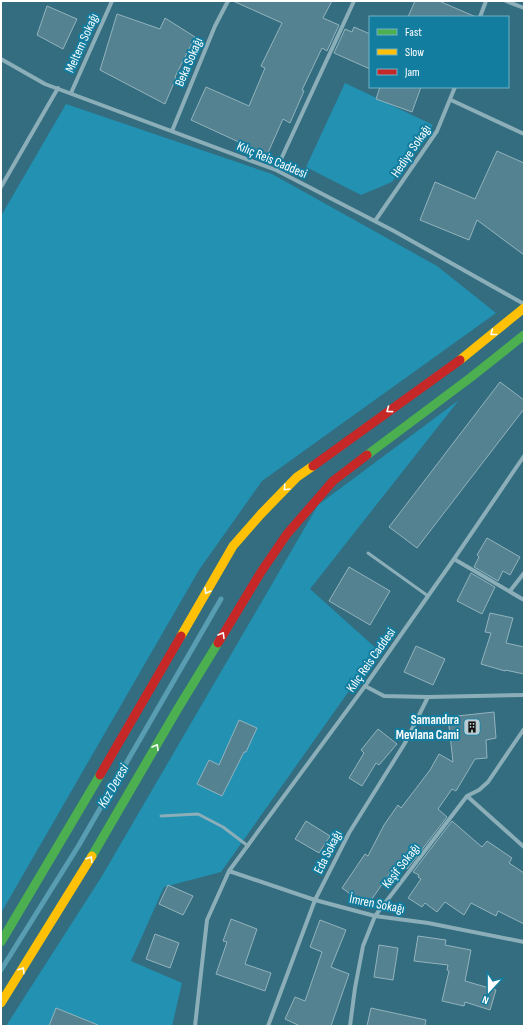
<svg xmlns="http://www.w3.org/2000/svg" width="525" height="1027" viewBox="0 0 525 1027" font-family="'Sofia Sans Condensed',sans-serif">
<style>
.green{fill:#2291b2}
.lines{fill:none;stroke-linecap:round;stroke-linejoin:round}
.stream{stroke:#599db2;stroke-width:5}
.building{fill:#558290;stroke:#93b3bd}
.lane{stroke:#8baeb8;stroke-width:3}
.street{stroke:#8baeb8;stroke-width:4}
.fast{stroke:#4caf50;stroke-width:9}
.slow{stroke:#ffc107;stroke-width:9}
.jam{stroke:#c62828;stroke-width:9}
.oneway{stroke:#f6fbf6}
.labels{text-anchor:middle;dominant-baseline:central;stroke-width:4;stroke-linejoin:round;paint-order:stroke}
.street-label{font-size:13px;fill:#fff;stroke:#137d9f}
.poi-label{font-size:13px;font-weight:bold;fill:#fff;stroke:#137d9f;text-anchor:end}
.water-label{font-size:14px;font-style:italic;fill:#f4fcfe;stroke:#137d9f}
</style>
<rect width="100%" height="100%" fill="#336d7f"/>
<!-- green -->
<path class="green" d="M345,83L433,125L392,182L361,195L306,167Z
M66,104L272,174L437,266L496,313L262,481L199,570L1,913V216Z
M459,400L310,589L378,650L221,872L164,887L131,961L182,983L172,1026H6L102,876L318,505Z"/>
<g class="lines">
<!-- stream -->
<path class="stream" d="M1,970L79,845L221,599"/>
</g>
<!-- building -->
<path class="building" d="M233,1H332L323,18L339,25L327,51L322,48L302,90L304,91L290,123L283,119L267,155L191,120L206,87L249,106L265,68L261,66L282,23Z
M415,1H439L476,17H408Z
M47,6L77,19L63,49L37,35Z
M117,14L160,29L165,18L195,37L175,77L176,78L165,104L100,70Z
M354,27L370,34V69L334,53L345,29L352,32Z
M380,87H421L412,112L376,99Z
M497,151L524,163V255L477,220L469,240L420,220L435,182L475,199Z
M500,382L524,400V409L417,548L389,527Z
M487,538L520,557L510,575L503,571L498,581L474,567L479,557L477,555Z
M349,567L390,591L370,625L329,601Z
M471,573L495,587L482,614L457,601Z
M490,613L513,618L506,643L524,647V674L505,670V671L481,664L491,633L485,632Z
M416,646L445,659L433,685L404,672Z
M494,712L496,738L486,740L487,758L475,759L456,791L452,789L438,809L447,817L407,869L397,863L367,906L342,888L365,854L368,856L384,825L398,805L401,808L430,770L439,754L453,762L448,717Z
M239,720L257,728L246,752H244L222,796L197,784L209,760L219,765Z
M378,729L397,744L379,765L376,763L362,786L349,778L364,753L361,750Z
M306,821L330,836L319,853L295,839Z
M452,821L482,847L487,841L512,858L509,863L524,873V924L498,911L496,916L471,903L464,915L445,902L437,912L425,903L422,907L408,898L421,879L418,877L419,875L413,872Z
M168,885L193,896L183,915L159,904Z
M231,919L257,929L245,964L271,973L265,991L216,974L227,942L223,941Z
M320,920L346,930L331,967L349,974L331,1026H300L285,1019L295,997L305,1001L322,952L310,947Z
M155,934L179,943L170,968L146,959Z
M418,936L446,940L445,945L471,950L465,981L496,990L490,1010L465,1002L464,1006L442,1001L449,971L447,970L448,965L414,961Z
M379,945L398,948L393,980L374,977Z
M56,1008L98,1025V1026H49Z
M371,1008L426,1020L425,1026H367Z"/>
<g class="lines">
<!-- lane -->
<path class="lane" d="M368,553L428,596
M161,816L198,814L223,827L248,846"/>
<!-- street -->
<path class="street" d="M506,1L524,8
M480,17L486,1
M1,59L45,84L276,170L394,231L524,304
M71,93L112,1
M451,100L524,134
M172,131L215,26L228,1
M276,170L354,1
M1,187L58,88
M375,221L437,131L455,87
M454,559L524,600
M510,591L524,573
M365,686L384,696L428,697L524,695
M524,729L488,782L479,790L467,796L524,847
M229,871L315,900L375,916L428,923L524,942
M195,1026L207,920L229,871L365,686L454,559L524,456
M268,1026L315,900L349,833L405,743L428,697
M350,1026L355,988L363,946L375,916L467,796"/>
<!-- fast -->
<path class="fast" d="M367,455L470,378L524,335
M92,856L177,710L218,643
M1,942L100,775"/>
<!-- slow -->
<path class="slow" d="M460,360L524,308
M181,636L233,546L261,514L297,477L313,466
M1,1003L92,856"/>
<!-- jam -->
<path class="jam" d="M313,466L460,360
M218,643L261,572L287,534L333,481L367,455
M100,775L181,636"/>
</g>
<!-- one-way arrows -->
<defs><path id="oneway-chevron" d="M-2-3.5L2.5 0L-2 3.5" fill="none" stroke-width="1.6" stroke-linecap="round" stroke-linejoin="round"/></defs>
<g class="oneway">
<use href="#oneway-chevron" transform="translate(493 333) rotate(142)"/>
<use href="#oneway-chevron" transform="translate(389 410) rotate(144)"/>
<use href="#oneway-chevron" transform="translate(286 488) rotate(134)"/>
<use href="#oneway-chevron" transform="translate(207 591) rotate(120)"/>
<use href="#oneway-chevron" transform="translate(222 635) rotate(-59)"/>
<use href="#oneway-chevron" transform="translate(156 747) rotate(-60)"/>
<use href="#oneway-chevron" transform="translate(90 859) rotate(-58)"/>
<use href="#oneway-chevron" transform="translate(22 970) rotate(-58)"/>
</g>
<!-- icons -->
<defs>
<symbol id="building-square" viewBox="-11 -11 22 22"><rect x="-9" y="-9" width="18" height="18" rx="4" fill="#b8ccd2" stroke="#137d9f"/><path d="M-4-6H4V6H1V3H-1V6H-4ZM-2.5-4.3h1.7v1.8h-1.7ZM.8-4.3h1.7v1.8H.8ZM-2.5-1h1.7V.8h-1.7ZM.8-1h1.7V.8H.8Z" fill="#111"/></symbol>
</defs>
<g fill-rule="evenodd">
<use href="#building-square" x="462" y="717" width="20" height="20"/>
</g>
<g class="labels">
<!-- street labels -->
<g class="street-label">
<text transform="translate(82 43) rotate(-66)">Meltem Sokağı</text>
<text transform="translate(189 62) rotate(-67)">Beka Sokağı</text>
<text transform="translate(411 151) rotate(-56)">Hediye Sokağı</text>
<text transform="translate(272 160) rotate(23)">Kılıç Reis Caddesi</text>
<text transform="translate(371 660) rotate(-55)">Kılıç Reis Caddesi</text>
<text transform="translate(328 852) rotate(-63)">Eda Sokağı</text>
<text transform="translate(401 866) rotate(-52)">Keşif Sokağı</text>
<text transform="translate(377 904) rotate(11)">İmren Sokağı</text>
</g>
<!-- poi labels -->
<g class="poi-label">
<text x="459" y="720">Samandıra<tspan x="459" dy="15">Mevlana Cami</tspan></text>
</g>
<!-- water labels -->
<g class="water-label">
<text transform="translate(113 786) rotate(-60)">Kaz Deresi</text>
</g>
</g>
<!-- border -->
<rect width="525" height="1027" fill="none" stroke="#ffffff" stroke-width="4"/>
<!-- legend -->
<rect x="369" y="16" width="140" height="72" fill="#137d9f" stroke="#71b1c5"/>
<rect x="377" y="29" width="20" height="6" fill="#4caf50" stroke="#71b1c5"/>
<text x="405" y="36" font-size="12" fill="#ffffff">Fast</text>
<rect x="377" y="49" width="20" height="6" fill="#ffc107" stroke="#71b1c5"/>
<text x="405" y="56" font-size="12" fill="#ffffff">Slow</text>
<rect x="377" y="69" width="20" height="6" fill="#c62828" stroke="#71b1c5"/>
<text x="405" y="76" font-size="12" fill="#ffffff">Jam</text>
<!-- north arrow -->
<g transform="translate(489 991) rotate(201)" stroke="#137d9f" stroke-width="3" paint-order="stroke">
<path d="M0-3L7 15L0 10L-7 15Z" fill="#ffffff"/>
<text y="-6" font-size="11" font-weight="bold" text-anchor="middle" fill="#ffffff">N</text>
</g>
</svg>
